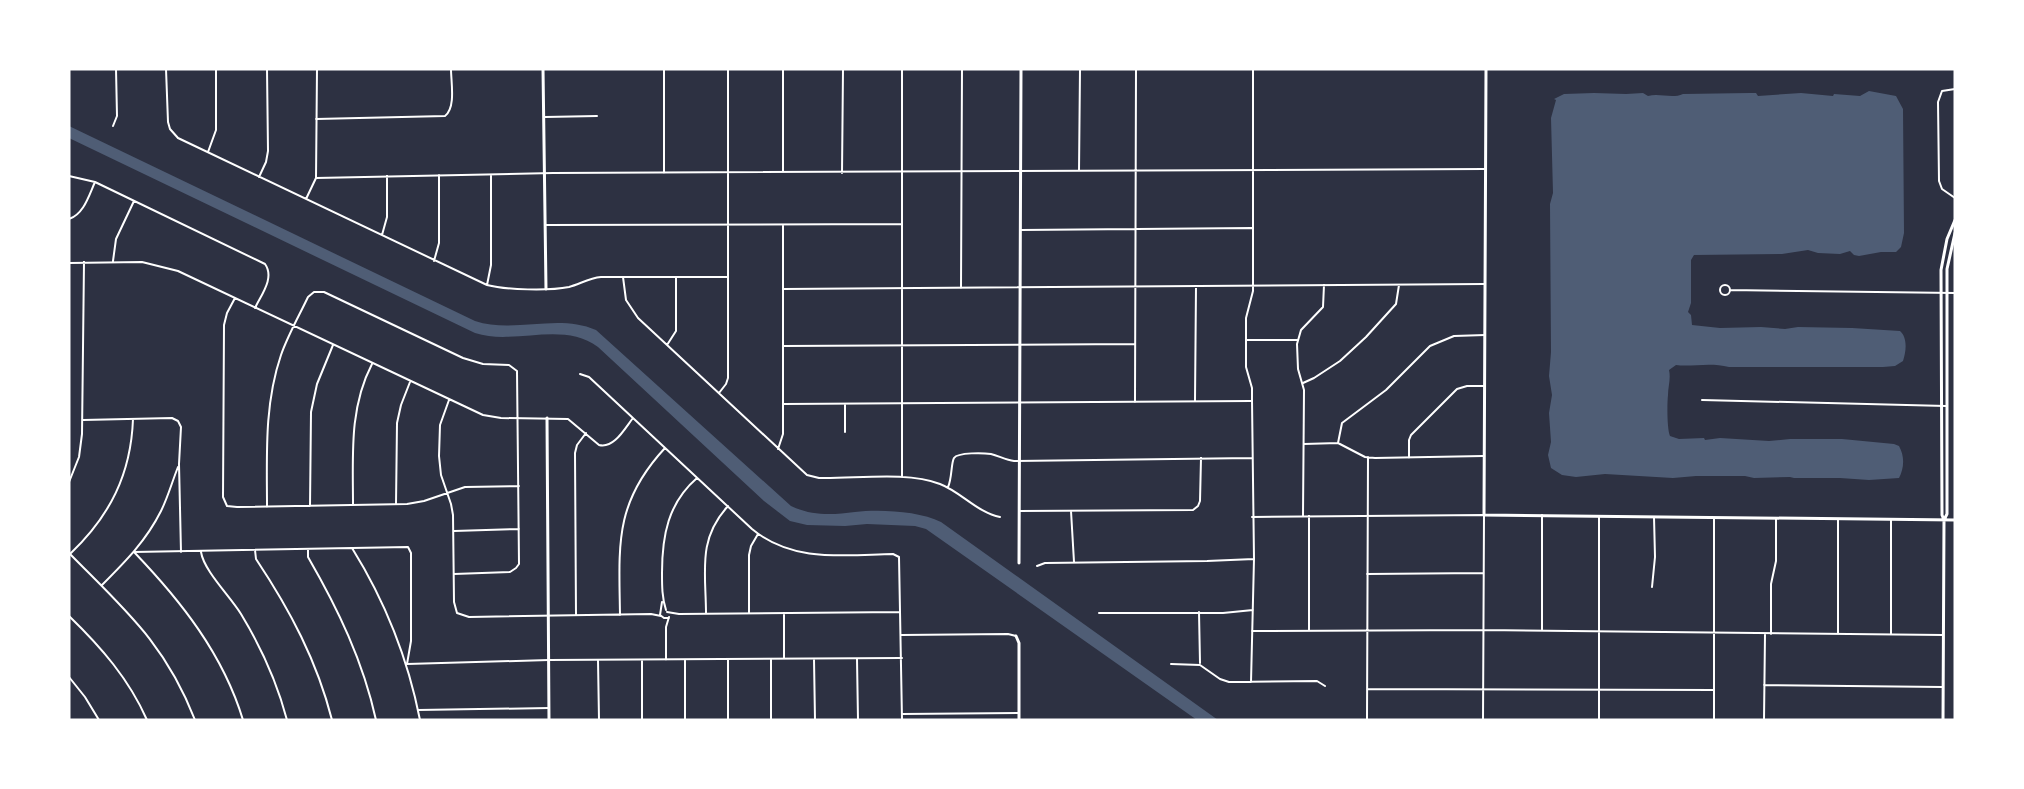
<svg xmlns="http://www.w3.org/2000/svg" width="2024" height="789" viewBox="0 0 2024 789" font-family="Commissioner,sans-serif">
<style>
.water{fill:#4f5d75}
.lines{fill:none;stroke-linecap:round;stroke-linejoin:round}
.minor{stroke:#fff;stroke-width:2}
.tertiary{stroke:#fff;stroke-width:3}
</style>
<rect width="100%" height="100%" fill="#2d3142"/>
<!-- water -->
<path class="water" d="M1869,91L1896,96L1903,109L1904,233L1901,247L1896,252H1881L1859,256L1854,255L1850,251L1840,254L1818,253L1808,250L1782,254L1694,255L1691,260V303L1688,312L1691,315L1692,325L1720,328L1761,327L1785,329L1798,327L1852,328L1900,331C1908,338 1906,352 1903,361L1895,366L1883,367H1729C1710,362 1692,367 1676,365L1669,370C1671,379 1668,387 1668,395C1667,404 1667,429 1670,436L1679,439L1704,438L1705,440L1720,438L1769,441L1790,439H1842L1894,444L1899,446C1905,457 1904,468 1899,478L1869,480L1840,478H1794L1790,477L1754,478L1745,476H1696L1673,478L1605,474L1576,477L1562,475L1551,468L1548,455L1551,442L1549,413L1552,395L1549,376L1551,352L1550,204L1553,193L1551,118L1556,100L1554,99L1564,94L1594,93L1626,94L1643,93L1648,96C1660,93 1672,99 1683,94L1750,93H1756L1758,96L1801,93L1833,96L1834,94L1860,96Z
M69,126L475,321C514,334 557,313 596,330L791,506C812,516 832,515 855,512C879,509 919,511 941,522L1218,720H1197L926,529L915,526L867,524L845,526L807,525L790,521L764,501L598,347C562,320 514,346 475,333L69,138Z"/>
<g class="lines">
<!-- minor -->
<path class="minor" d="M166,69L168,122L170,129L178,138L487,285C506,290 549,291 569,287C580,284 589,278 601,277H727
M664,69V173
M783,69V171
M1955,89L1942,91L1938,102L1939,181L1942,189L1955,198
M545,117L597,116
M316,119L445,116C456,108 451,82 451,69
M113,126L117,116L116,69
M208,152L216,130V69
M1079,171L1080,69
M842,173L843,69
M69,176L95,182L265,264C275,278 261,295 255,308
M259,177L266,162L268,151L267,69
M316,178L553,173L1485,169
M306,199L316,178L317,69
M69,219C84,214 89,195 95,182
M545,225L902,224
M1021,230L1252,228
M382,235L387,217V176
M113,261L116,239L134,201
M434,261L439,243V175
M69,263L142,262L178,271L483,415L501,418L568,419L599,445C614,449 625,428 633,418
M623,277L626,300L638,318L807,475L819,478C855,479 907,471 940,484C961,492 978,513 1000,517
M487,285L491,265V175
M1720 290a5 5 0 1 1 10 0a5 5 0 1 1-10 0Z
M961,288L962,69
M783,289L1484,284
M1730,290L1955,293
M235,298L227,313L224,325L223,497L227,506L237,507L407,504L424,501L465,487L519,486
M1247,340H1298
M667,345L676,331V277
M783,346L1135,344
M580,374L589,377L752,529C793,563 844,555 893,554L899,557L902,720
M1303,383L1314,378L1340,361L1366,337L1396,304L1399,285
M719,393L726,384L728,378V69
M449,400L440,425L439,456L441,475L451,504L453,515L454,602L457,613L469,617L651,614L661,616
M1195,400L1196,286
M1702,400L1946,406
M1135,402L1136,69
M783,404L1251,401
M83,420L172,418L178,421L181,427L179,464L181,552
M845,432V404
M1338,443L1342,423L1386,390L1430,346L1454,336L1485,335
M1304,444L1338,443L1365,457L1375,458L1483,456
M778,449L783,434V225
M1409,458V440L1411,435L1457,389L1467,386H1484
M902,477V69
M69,482L79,457L82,434L84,262
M948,487C952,479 951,463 954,458C958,452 984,453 991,454C999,456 1006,460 1014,461L1252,458
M396,504L397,423L401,405L410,382
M353,505C353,456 349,408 372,364
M310,506L311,412L317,384L333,345
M267,507C267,456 264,405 281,355C288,335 299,316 308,297L314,292H324L463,358L483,364L509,365L517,371L519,564L516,568L510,572L454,574
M1019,511L1193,510L1198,506L1200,501L1201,458
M1071,511L1074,562
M1303,515L1304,390L1298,369L1297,344L1301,330L1323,307L1324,285
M1542,515V629
M1599,516V720
M1252,517L1484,515L1483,720
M1714,518V720
M1838,519V634
M1891,519V634
M454,531L519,529
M352,548C385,601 408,659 420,720
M308,549V557C338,609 363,661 376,720
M255,550L256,559C290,610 317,661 332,720
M134,552L408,547L411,553V641L407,664L549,660L902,658
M134,552C181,601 223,654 243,720
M201,552C204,571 230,596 241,614C261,647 277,682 287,720
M69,553C125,610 165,643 195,720
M70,554C110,516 131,474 133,419
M1037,566L1045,563L1207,561L1254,559
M1367,574L1483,573
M102,585C125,562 146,541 161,511C168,497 172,482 178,467
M1652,587L1655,557L1654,517
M662,602L660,615L664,618H669
M666,610C662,598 662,586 662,573C662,536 668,503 697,478
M667,612L679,614L900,612
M1199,612L1200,663
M749,613V555L751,546L758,534
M784,613V658
M1099,613H1223L1253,610
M706,614C706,572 697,540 728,506
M576,615L575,453L577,445L586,433
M620,615C619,545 614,503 665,448
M69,616C101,647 129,679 147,720
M1309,630V516
M1252,631L1483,630L1943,635
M1771,634V584L1776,561V519
M901,635L1008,634L1016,636
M771,659V720
M814,659L815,720
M857,659L858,720
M598,660L599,720
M642,660V720
M666,660V627L669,617
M685,660V720
M728,660V720
M1171,664L1200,665L1220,679L1229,682L1317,681L1325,686
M69,677L85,697L99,720
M1251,682L1254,559L1252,400V388L1246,367V318L1253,291V69
M1764,685L1943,687
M1367,689L1714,690
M418,710L549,708
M902,714L1019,713
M1367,720L1368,457
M1764,720L1765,634"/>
<!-- tertiary -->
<path class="tertiary" d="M543,69L546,289
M1486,69L1484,515L1955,520
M547,418L549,720
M1944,520L1947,514V269L1955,233
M1019,563L1021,69
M1016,636L1019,643V720
M1943,720L1944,520L1942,515L1941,270L1947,239L1955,220"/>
</g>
<!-- border -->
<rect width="2024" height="789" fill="none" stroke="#ffffff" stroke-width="141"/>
</svg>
